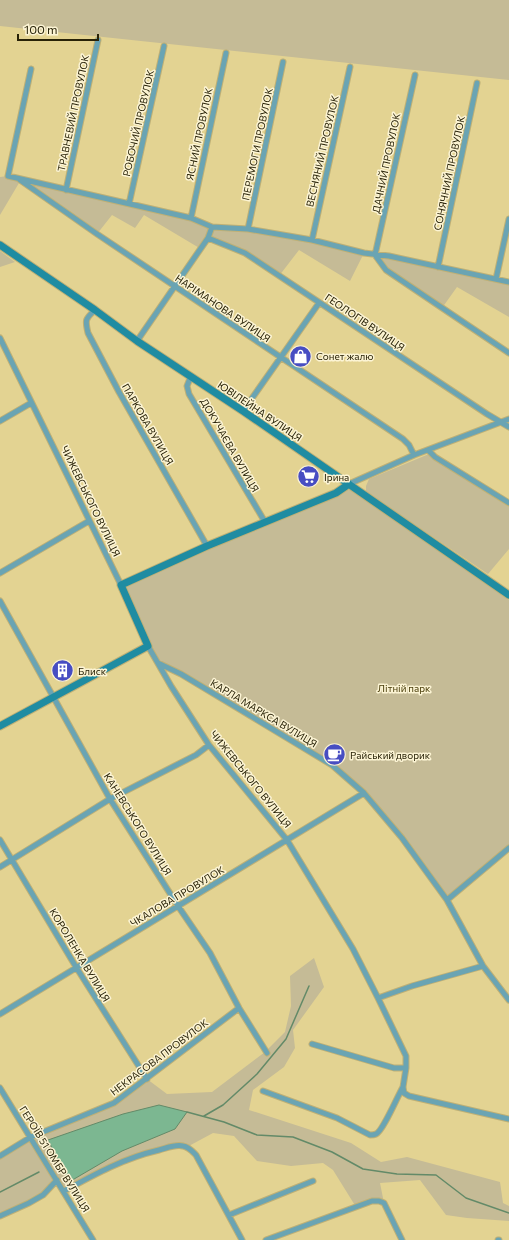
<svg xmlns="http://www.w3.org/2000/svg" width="509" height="1240" viewBox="0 0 509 1240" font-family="Commissioner,sans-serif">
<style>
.green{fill:#c5bb96}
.water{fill:#7cb791;stroke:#638a68}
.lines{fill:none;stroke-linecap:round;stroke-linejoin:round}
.stream{stroke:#638a68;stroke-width:1.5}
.street-casing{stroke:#beb076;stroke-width:7}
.secondary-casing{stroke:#beb076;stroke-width:9}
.street{stroke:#6aa4b3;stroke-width:5}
.secondary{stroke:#1f8ca2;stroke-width:7}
.labels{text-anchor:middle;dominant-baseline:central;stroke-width:3;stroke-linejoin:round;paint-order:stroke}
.street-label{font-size:10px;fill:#282207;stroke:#fcf4d4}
.poi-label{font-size:10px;fill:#282207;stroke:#fcf4d4;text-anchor:start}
.park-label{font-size:10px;fill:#473b08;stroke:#fcf4d4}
</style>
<rect width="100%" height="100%" fill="#e3d392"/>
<!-- green -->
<path class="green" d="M0,0H509V80L0,26Z
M8,176L191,218L212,227L248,229L364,253L350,281L299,250L279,276L245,253L209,238L201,249L144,215L135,228L112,215L97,234L19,183L0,215V177Z
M0,251L15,262L0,267Z
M375,255L509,282V317L457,287L442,308L386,270Z
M429,454L433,459L509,507V549L488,574L366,492V486L369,479Z
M345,486L509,600V848L447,900L364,793L332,765L157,663L121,585Z
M314,958L324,987L293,1030L295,1048L284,1067L253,1090L249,1110L351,1143L381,1162L407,1157L500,1182L503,1203L509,1206V1221L467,1218L446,1215L420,1180L380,1183L384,1203L379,1201L356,1207L333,1170L323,1163L291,1166L257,1161L234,1136L213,1133L187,1147L182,1146L146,1153L87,1178L61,1194L57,1186L0,1216V1158L22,1146L31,1137L114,1103L147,1079L167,1094L212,1092L265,1052L285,1032L291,1006L290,976Z"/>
<!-- water -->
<path class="water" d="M159,1105L187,1112L175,1129L122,1151L69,1182L48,1140L123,1114Z"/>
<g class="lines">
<!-- stream -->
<path class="stream" d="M187,1112L224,1122L257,1135L293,1137L332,1152L363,1169L397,1174L436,1175L466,1198L509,1213
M204,1116L223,1105L257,1074L286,1039L309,986
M55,1164L59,1162
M0,1192L39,1172"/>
<defs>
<path id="street" d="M31,69L8,176L191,218L212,227L248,229L312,240L364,253L389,256L509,282
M415,75L375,255L386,270L509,353
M20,180L97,234L403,439L409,445L414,455
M66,190L98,40
M129,204L164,46
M191,218L226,53
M248,229L283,62
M208,238L245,253L487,414L509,427
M312,240L350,67
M438,267L477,83
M496,279L509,219
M95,310C85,319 85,320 88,333L119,392L207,546
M0,338L121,585
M137,341L208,238L212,227
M191,376L187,386L189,394L265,522
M243,411L319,303
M0,421L31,403
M428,450L435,457L509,503
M349,484L414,455L509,419
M0,573L89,521
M0,601L110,799L178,906L210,953L239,1008L267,1053
M148,646L171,686L209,745L287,840L353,949L378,998L406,1056V1068L403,1087L404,1093L409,1096L509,1119
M158,663L181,674L332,765L364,793L402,838L447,900L483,966L509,1000
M0,840L76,967L147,1079
M0,867L110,799L196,755L209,745
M447,900L509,848
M378,998L412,986L483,966
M0,1014L364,793
M312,1044L394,1068H406
M0,1088L93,1240
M263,1091L337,1118L370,1135C372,1135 374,1135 376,1134C383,1131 398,1095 403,1087
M0,1156L31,1137L114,1103L239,1008
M64,1191C95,1174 124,1158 159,1150C167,1148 175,1144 183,1146C189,1147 192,1151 196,1155L242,1240
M229,1215L313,1181
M0,1216L29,1203L43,1195L57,1180
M266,1240L372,1201H379L384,1203L402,1240
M498,1240H499"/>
<path id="secondary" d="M0,245L95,310L137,341L243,411L509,595
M0,726L148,646L121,585L207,546L336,493L349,484"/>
</defs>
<!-- street casing -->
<use href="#street" class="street-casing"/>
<!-- secondary casing -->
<use href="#secondary" class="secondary-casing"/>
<!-- street -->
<use href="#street" class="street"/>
<!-- secondary -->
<use href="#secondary" class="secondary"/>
</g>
<!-- icons -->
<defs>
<symbol id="shop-disc" viewBox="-11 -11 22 22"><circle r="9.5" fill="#474dc2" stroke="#fcf4d4"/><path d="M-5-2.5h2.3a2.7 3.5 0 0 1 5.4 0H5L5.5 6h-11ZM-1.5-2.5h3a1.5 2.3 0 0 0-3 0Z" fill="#fff"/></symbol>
<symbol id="supermarket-disc" viewBox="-11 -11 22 22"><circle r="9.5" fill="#474dc2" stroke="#fcf4d4"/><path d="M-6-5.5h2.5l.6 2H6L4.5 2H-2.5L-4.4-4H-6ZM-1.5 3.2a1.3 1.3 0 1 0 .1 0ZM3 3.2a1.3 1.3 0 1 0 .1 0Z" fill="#fff"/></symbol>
<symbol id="building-disc" viewBox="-11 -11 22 22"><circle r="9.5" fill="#474dc2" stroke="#fcf4d4"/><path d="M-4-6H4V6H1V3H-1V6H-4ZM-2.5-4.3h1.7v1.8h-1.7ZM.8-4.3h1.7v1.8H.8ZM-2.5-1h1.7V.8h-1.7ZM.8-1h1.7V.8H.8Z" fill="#fff"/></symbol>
<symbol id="cafe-disc" viewBox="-11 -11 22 22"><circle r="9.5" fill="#474dc2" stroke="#fcf4d4"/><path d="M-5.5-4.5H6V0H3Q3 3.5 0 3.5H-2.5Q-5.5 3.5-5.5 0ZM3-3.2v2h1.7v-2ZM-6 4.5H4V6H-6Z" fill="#fff"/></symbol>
</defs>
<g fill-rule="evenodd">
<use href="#shop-disc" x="288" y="344" width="25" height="25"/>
<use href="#supermarket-disc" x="296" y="464" width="25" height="25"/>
<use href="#building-disc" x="50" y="658" width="25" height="25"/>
<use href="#cafe-disc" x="322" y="742" width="25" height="25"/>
</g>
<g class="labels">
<!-- street labels -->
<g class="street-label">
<text transform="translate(73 113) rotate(-78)">ТРАВНЕВИЙ ПРОВУЛОК</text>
<text transform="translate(138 123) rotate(-77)">РОБОЧИЙ ПРОВУЛОК</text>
<text transform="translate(199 134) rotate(-78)">ЯСНИЙ ПРОВУЛОК</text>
<text transform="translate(257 144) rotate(-78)">ПЕРЕМОГИ ПРОВУЛОК</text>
<text transform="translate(322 151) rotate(-77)">ВЕСНЯНИЙ ПРОВУЛОК</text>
<text transform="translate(386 163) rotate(-78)">ДАЧНИЙ ПРОВУЛОК</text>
<text transform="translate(449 173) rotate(-78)">СОНЯЧНИЙ ПРОВУЛОК</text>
<text transform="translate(223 308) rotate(34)">НАРІМАНОВА ВУЛИЦЯ</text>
<text transform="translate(365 322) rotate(34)">ГЕОЛОГІВ ВУЛИЦЯ</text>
<text transform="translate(260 411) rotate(34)">ЮВІЛЕЙНА ВУЛИЦЯ</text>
<text transform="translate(148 424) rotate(60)">ПАРКОВА ВУЛИЦЯ</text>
<text transform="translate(230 445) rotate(60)">ДОКУЧАЄВА ВУЛИЦЯ</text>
<text transform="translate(91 501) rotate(64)">ЧИЖЕВСЬКОГО ВУЛИЦЯ</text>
<text transform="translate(264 713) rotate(31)">КАРЛА МАРКСА ВУЛИЦЯ</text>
<text transform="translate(251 779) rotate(51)">ЧИЖЕВСЬКОГО ВУЛИЦЯ</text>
<text transform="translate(138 824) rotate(58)">КАНЕВСЬКОГО ВУЛИЦЯ</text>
<text transform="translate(177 896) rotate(-31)">ЧКАЛОВА ПРОВУЛОК</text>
<text transform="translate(80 955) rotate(59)">КОРОЛЕНКА ВУЛИЦЯ</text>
<text transform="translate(159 1057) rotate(-37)">НЕКРАСОВА ПРОВУЛОК</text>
<text transform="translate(55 1159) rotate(58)">ГЕРОЇВ 51 ОМБР ВУЛИЦЯ</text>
</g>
<!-- poi labels -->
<g class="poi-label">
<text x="316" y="356">Сонет жалю</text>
<text x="324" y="477">Ірина</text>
<text x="78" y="671">Блиск</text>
<text x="350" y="755">Райський дворик</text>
</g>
<!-- park labels -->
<g class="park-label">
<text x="404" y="688">Літній парк</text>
</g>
</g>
<!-- scale -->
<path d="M18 34v6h80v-6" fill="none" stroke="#282207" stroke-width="2"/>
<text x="24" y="34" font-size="12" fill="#282207" stroke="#fcf4d4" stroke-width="3" paint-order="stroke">100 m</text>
</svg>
